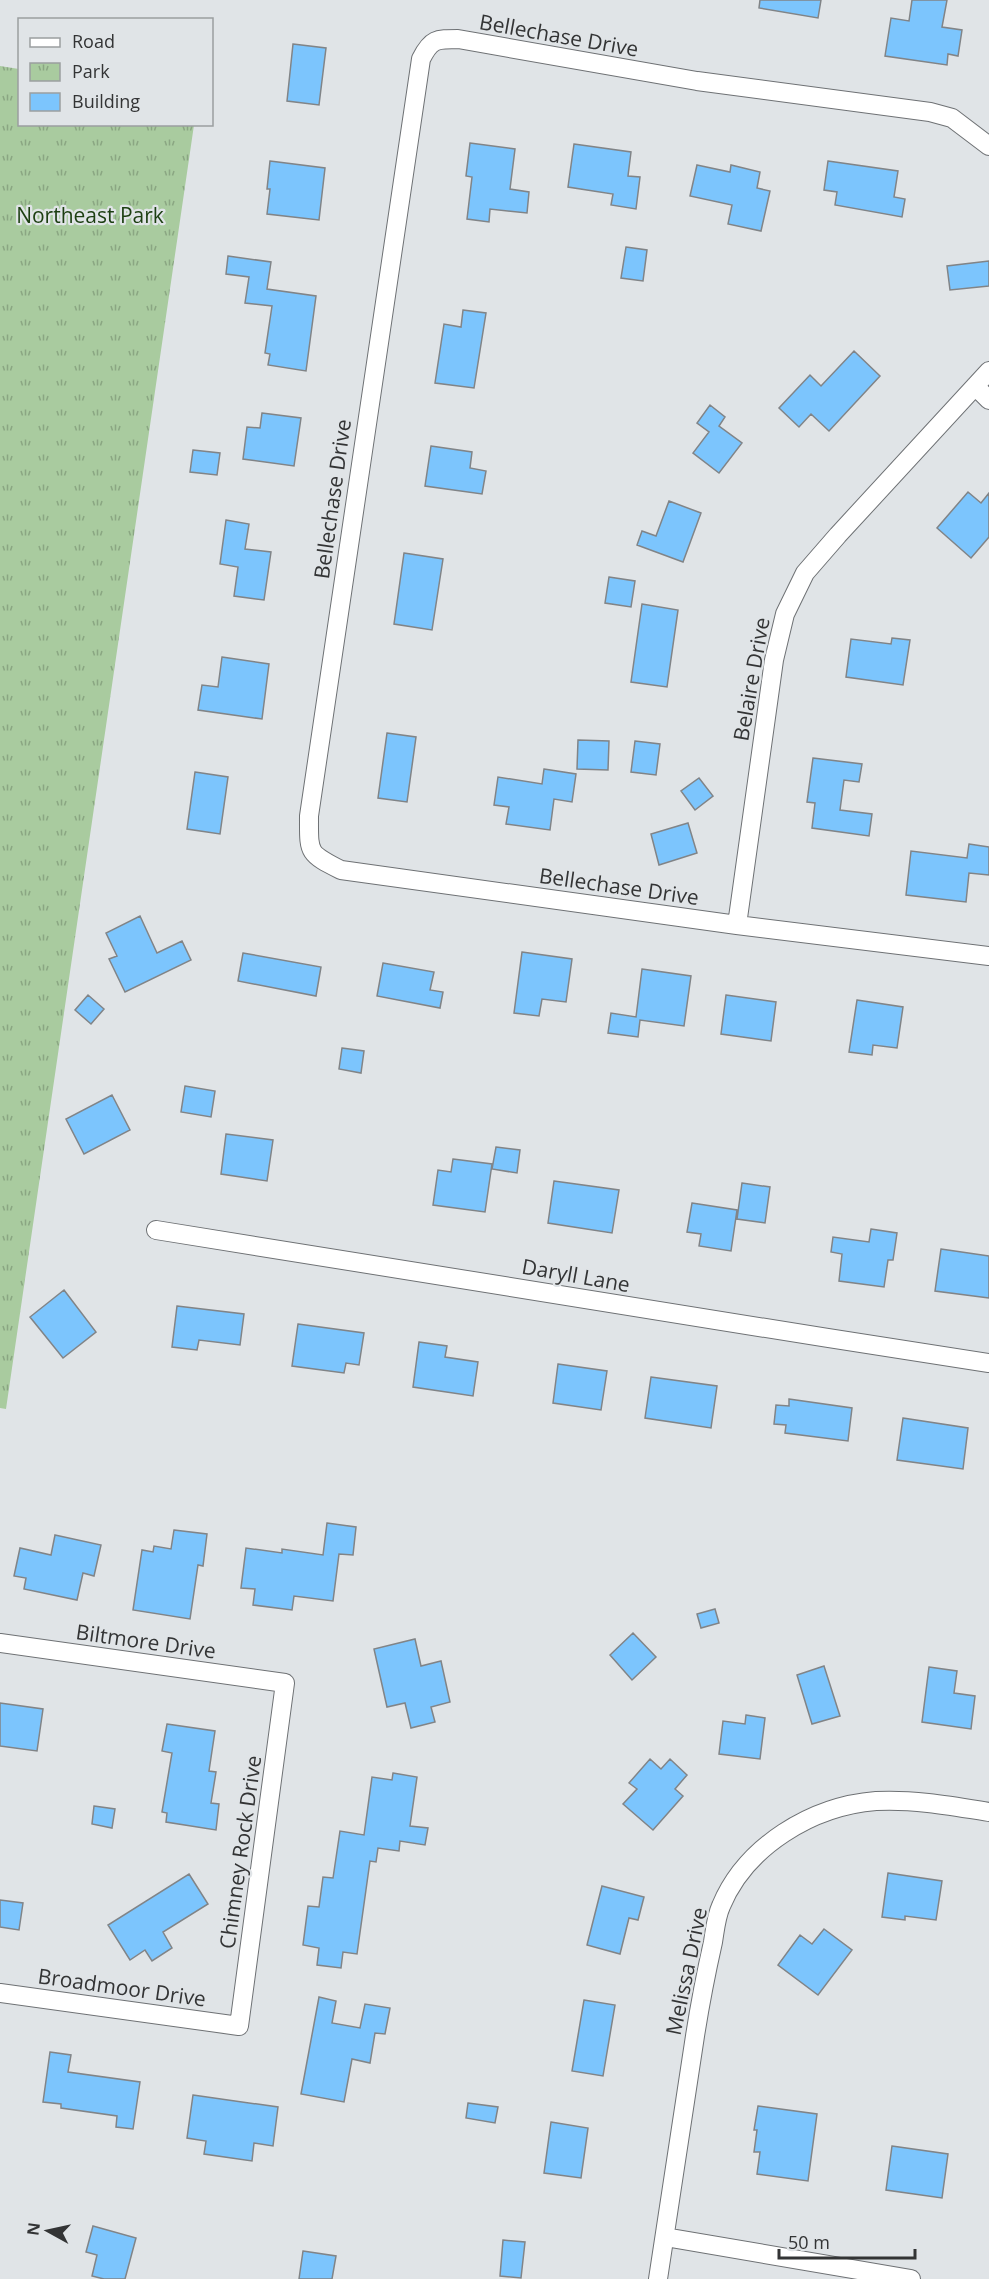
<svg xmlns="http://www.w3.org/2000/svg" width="989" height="2279" viewBox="0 0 989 2279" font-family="'Open Sans',sans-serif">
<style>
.park{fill:url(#park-tufts)}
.building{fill:#7cc5fd;stroke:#818487;stroke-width:1.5}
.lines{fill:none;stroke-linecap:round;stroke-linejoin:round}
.minor-casing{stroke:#6e7174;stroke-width:20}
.minor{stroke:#fff;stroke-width:18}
.labels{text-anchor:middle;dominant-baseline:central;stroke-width:4.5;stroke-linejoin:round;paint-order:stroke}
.street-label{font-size:21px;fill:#333435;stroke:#e0e4e7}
.park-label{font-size:21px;fill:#1c3f11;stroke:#e0e4e7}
</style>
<defs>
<pattern id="park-tufts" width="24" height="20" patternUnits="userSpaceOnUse" patternTransform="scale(1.5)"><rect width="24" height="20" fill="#a9cb9f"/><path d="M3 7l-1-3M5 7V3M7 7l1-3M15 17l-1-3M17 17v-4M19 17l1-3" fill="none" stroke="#8aa682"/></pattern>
</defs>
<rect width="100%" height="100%" fill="#e0e4e7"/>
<!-- park -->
<path class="park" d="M0,66L19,69L20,124L194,125L6,1409L0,1408Z"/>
<!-- building -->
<path class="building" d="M760,0H821L818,18L759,8Z
M912,0H947L942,27L962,30L958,56L948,54L947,65L885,56L891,18L909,21Z
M293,44L326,48L319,105L287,101Z
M470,143L515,149L510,189L529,192L527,213L490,209L489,222L467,219L472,177L466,176Z
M574,144L631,152L628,176L640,177L636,209L611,205L613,194L568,187Z
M270,161L325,168L319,220L267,214L270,189H267Z
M828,161L898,171L894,197L905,199L902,217L835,205L837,192L824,190Z
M697,165L730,172L731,165L760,172L757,188L770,191L761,231L728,224L732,205L690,196Z
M626,247L647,250L643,281L621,278Z
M228,256L271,262L267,289L316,296L306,371L268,365L270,354L265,353L272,306L245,303L249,277L226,274Z
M989,261V286L950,290L947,266Z
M463,310L486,313L474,388L435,383L444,324L461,327Z
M854,351L880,376L829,431L811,414L799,427L779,408L810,375L821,386Z
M710,405L725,417L719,426L742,443L719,473L693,453L709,432L697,423Z
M262,413L301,418L294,466L243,459L247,427L260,428Z
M431,446L472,452L470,468L486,471L482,494L425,486Z
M193,450L220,453L217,475L190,472Z
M968,492L981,503L989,493V537L971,558L937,528Z
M669,501L701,513L683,562L637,545L642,531L656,536Z
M226,520L249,524L245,549L271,552L264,600L234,596L238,567L220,564Z
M404,553L443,559L432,630L394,624Z
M609,577L635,581L631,607L605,603Z
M642,604L678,610L667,687L631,682Z
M892,638L910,640L903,685L846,677L851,639L891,644Z
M222,657L269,664L262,719L198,710L202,685L218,687Z
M387,733L416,737L407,802L378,798Z
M578,740L609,741L608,770L577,769Z
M635,741L660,744L656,775L631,772Z
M813,758L862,764L859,782L844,780L840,810L872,814L869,836L812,828L815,803L807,802Z
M544,769L576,774L572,802L554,799L550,830L506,824L509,807L494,805L498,777L542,784Z
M195,772L228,777L220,834L187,829Z
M699,778L713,796L695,810L681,791Z
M688,823L697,853L659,865L651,834Z
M969,844L989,847V875L969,873L966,902L906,895L911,851L967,858Z
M140,916L157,953L182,941L191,960L125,992L109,959L117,956L106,933Z
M522,952L572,959L566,1002L542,999L539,1016L514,1013Z
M243,953L321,967L316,996L238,981Z
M383,963L434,972L430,990L443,992L440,1008L377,996Z
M642,969L691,976L684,1026L640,1020L638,1037L608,1033L611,1013L636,1017Z
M88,995L104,1009L91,1024L75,1010Z
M726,995L776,1002L771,1041L721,1034Z
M857,1000L903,1007L897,1048L873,1045L872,1055L849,1052Z
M342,1048L364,1051L361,1073L339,1069Z
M185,1086L215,1091L211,1117L181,1112Z
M112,1095L130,1130L84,1154L66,1119Z
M226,1134L273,1140L267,1181L221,1174Z
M496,1147L520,1150L517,1173L492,1169Z
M453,1159L492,1164L485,1212L433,1205L438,1170L451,1172Z
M554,1181L619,1190L612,1233L548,1223Z
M742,1183L770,1187L765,1223L737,1219Z
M692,1203L737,1210L731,1251L699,1246L701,1234L687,1232Z
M871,1229L897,1233L893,1260H888L884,1287L839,1281L842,1254L831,1252L833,1237L869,1242Z
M941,1249L989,1256V1298L935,1291Z
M64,1290L96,1332L63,1358L30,1317Z
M177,1306L244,1314L240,1345L199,1340L197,1350L172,1347Z
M298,1324L364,1333L359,1365L346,1363L344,1373L292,1366Z
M419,1342L447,1346L445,1357L478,1362L473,1396L413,1387Z
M558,1364L607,1371L601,1410L553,1403Z
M651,1377L717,1386L711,1428L645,1418Z
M789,1399L852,1408L848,1441L785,1433L786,1425L774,1424L776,1405L789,1406Z
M903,1418L968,1428L963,1469L897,1460Z
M327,1523L356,1527L353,1555L339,1554L333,1601L294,1596L292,1610L253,1605L255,1589L241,1588L246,1548L282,1553V1549L323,1555Z
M174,1530L207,1534L203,1566L198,1565L190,1619L133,1610L142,1550L153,1552L154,1546L171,1549Z
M55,1535L101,1545L94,1576L83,1573L77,1600L24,1589L26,1578L14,1576L20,1548L51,1555Z
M715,1609L719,1623L701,1628L697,1614Z
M633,1633L656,1657L632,1680L610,1655Z
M415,1639L421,1666L441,1661L450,1702L431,1707L435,1722L411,1728L405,1703L387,1707L374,1649Z
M824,1666L840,1716L812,1724L797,1675Z
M929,1667L957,1671L954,1693L975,1696L971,1729L922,1722Z
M0,1703L43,1709L37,1751L0,1746Z
M746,1715L765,1718L760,1759L719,1754L723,1721L745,1724Z
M167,1724L215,1731L209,1771L216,1772L211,1803L219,1804L216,1830L166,1822L167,1813L162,1812L172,1753L162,1751Z
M650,1759L661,1769L670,1759L687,1775L675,1789L683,1796L653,1830L623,1804L637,1789L629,1783Z
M393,1773L417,1777L410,1826L428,1828L425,1845L400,1841L399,1851L378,1848L376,1862L370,1861L357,1954L343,1952L341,1968L317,1965L319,1948L303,1945L308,1906L319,1907L323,1877L333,1878L340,1831L364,1835L372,1777L392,1780Z
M94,1806L115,1809L112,1828L92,1824Z
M888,1873L942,1881L936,1920L905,1916V1920L882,1917Z
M189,1874L208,1904L163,1932L172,1948L152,1961L145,1950L130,1960L108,1925Z
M602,1886L644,1897L638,1920L629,1918L620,1954L587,1945Z
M0,1900L23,1903L19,1930L0,1927Z
M824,1929L852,1950L818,1995L778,1965L800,1935L812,1944Z
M319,1997L336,2001L332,2023L360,2028L365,2004L390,2008L385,2034L375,2033L370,2063L352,2059L344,2102L301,2094Z
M584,2000L615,2005L603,2076L572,2071Z
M50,2052L71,2055L68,2072L140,2082L133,2129L116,2127L117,2116L61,2108V2104L43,2102Z
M193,2095L278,2107L273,2146L254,2143L252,2161L204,2154L206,2141L187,2138Z
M468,2103L498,2107L495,2123L466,2118Z
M758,2106L817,2114L808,2181L757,2174L760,2152H754L757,2130H754Z
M551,2122L588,2128L581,2178L544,2173Z
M892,2146L948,2154L942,2198L886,2190Z
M93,2226L136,2238L125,2279H104L92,2276L97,2255L86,2252Z
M503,2240L525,2242L521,2278L500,2276Z
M303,2251L336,2256L332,2279H299Z"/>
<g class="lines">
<defs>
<path id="minor" d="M989,146L952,118L930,112L697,81L458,39C436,39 431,39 421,59L309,816C309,853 307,853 341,870L737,925L989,956
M975,386L989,400
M737,925L774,660L785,614L805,573L838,535L989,371
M156,1230C434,1273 711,1321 989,1363
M0,1643L285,1683L239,2026L0,1993
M665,2237L911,2279
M658,2279C671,2198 682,2117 695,2036C700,2004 706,1973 713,1942C715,1930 716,1917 721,1906C746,1846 812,1806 876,1801C914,1799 952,1806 989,1812"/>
</defs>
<!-- minor casing -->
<use href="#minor" class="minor-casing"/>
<!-- minor -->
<use href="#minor" class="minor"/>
</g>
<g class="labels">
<!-- street labels -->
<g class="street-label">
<text transform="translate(559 35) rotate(10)">Bellechase Drive</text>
<text transform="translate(332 499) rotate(-82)">Bellechase Drive</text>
<text transform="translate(751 679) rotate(-80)">Belaire Drive</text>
<text transform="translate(619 886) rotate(8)">Bellechase Drive</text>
<text transform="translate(576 1275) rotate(10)">Daryll Lane</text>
<text transform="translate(146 1641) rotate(8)">Biltmore Drive</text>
<text transform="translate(240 1852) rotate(-82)">Chimney Rock Drive</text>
<text transform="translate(686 1971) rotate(-78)">Melissa Drive</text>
<text transform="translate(122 1987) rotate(8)">Broadmoor Drive</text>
</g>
<!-- park labels -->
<g class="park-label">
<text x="90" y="215">Northeast Park</text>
</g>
</g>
<!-- legend -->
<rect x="18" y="18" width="195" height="108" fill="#e0e4e7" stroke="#9b9ea0" stroke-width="1.5"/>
<rect x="30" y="38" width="30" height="9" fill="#ffffff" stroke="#9b9ea0" stroke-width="1.5"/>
<text x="72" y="48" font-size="18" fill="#333435">Road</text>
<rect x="30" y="63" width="30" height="18" fill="url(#park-tufts)" stroke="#9b9ea0" stroke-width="1.5"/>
<text x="72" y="78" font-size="18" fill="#333435">Park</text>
<rect x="30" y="93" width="30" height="18" fill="#7cc5fd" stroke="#9b9ea0" stroke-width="1.5"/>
<text x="72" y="108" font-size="18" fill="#333435">Building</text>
<!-- north arrow -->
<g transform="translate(48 2231) rotate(278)" stroke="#e0e4e7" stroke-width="4.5" paint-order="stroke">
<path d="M0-4.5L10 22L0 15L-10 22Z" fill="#333435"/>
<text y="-9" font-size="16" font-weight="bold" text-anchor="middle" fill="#333435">N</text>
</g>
<!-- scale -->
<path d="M779 2249v9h136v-9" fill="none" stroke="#333435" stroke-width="3"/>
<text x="788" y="2249" font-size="18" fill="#333435" stroke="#e0e4e7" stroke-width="4.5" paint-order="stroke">50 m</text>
</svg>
